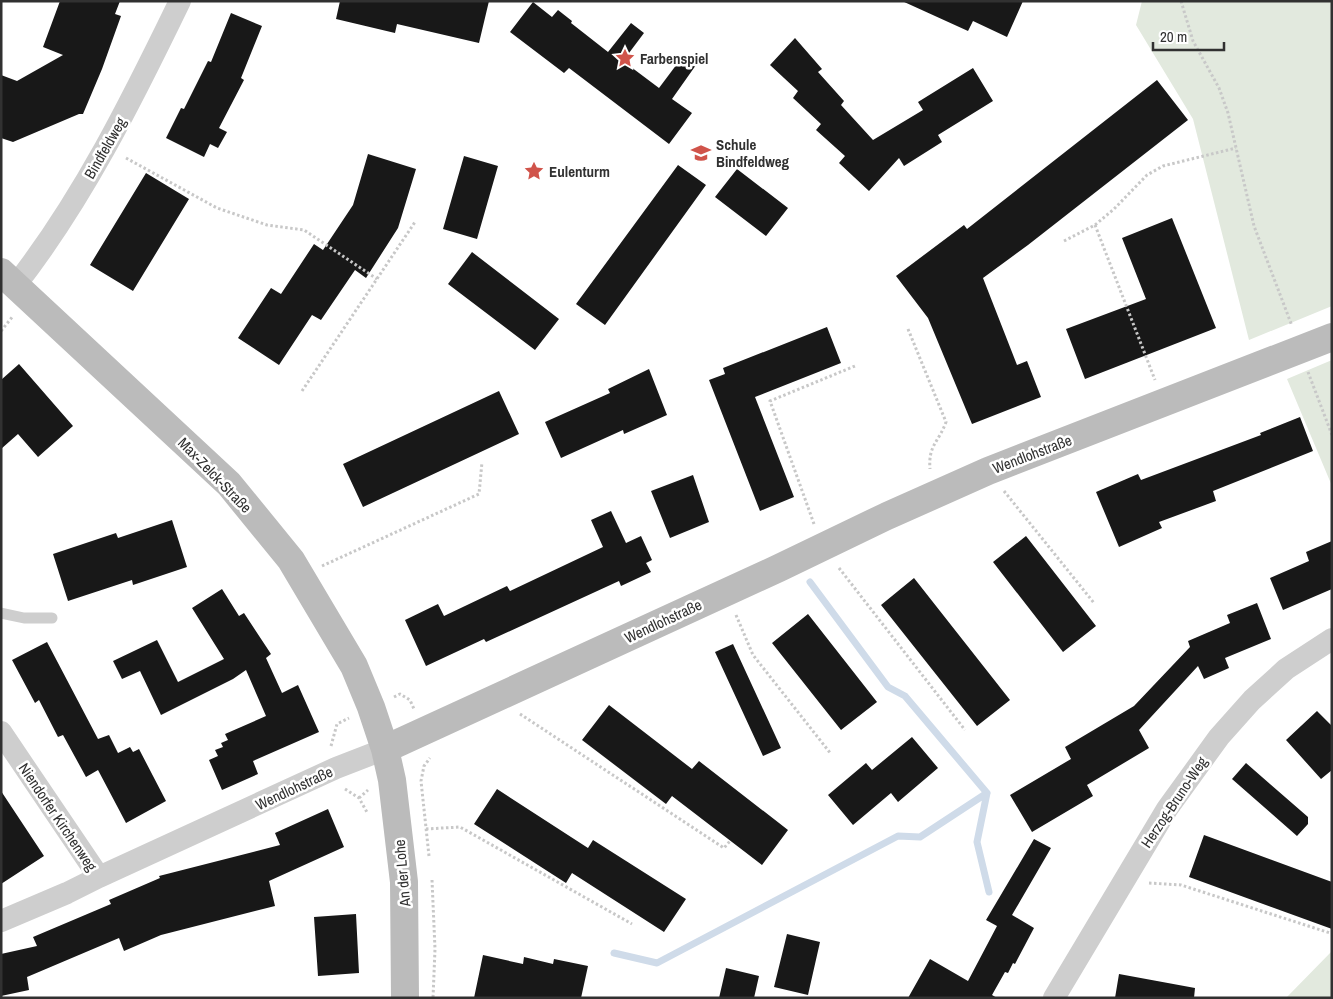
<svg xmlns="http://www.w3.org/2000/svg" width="1333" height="999" viewBox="0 0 1333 999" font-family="'Archivo Narrow',sans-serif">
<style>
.green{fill:#e2e9de}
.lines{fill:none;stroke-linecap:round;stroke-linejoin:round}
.stream{stroke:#cfdbe9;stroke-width:7}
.building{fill:#181818}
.path{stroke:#c8c8c8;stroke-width:3;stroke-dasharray:2.5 2.5;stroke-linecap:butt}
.lane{stroke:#cecece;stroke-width:11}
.street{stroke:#cecece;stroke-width:22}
.secondary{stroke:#bbb;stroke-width:28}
.labels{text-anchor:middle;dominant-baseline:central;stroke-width:5;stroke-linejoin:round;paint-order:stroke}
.poi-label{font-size:15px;font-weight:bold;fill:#313131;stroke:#fff;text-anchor:start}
.street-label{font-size:15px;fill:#313131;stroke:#fff}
</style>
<rect width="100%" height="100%" fill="#fff"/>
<!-- green -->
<path class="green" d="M1142,1H1332V306L1249,340L1193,119L1136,25Z
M1332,360V486L1287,379Z
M1332,951V998H1286Z"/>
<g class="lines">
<!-- stream -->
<path class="stream" d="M810,582L888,687L905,696L987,793L977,842L989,892
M614,953L657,963L898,836L920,837L987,793"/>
</g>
<!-- building -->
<path class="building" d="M60,1H120L115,14L121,16L102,69L83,114H79L13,142L1,138V75L17,81L63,55L43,47Z
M340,1H489L479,43L397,24L395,33L336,19Z
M902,1H1023L1007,37L973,21L968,31Z
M533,2L552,17L558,10L572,21L571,23L608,52L631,23L644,33L623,61L659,88L683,56L696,65L672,99L692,113L669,144L569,68L564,73L510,32Z
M231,13L262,26L241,78L244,80L219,128L227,132L218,148L210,144L204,157L166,138L181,108L184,109L208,61L211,62Z
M795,38L822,69L818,72L844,101L841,105L873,140L923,110L918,102L973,68L993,101L938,135L942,142L904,166L899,158L869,191L839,163L845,156L816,130L821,124L793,98L798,91L770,65Z
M1157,80L1188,120L1028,245L983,278L1017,365L1027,361L1041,397L972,424L928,318L896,276L964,225L967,229Z
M368,154L416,169L398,228L366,278L355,270L321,320L312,315L279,365L238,338L271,288L281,294L314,244L323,250L353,205Z
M464,156L498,166L477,239L443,229Z
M678,165L706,185L605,325L576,304Z
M737,169L788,208L766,236L715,197Z
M146,173L189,199L133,291L90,265Z
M1172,218L1216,328L1085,379L1066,329L1146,299L1122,238Z
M472,252L559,319L535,350L448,284Z
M827,327L841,363L755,397L794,497L760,511L709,380L725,374L723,368Z
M19,364L73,426L38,457L18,434L1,449V380Z
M649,369L667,415L624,434L623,430L561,458L545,422L610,393L608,389Z
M499,391L519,434L363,507L343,464Z
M1300,417L1313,451L1213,491L1216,501L1159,522L1162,528L1119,547L1096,492L1138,474L1141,480L1261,435L1260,433Z
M693,475L709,522L670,538L651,491Z
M611,511L626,543L641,536L652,560L646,563L651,572L621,586L619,581L486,642L484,639L426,666L405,620L438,604L444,616L507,586L510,591L603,547L591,520Z
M172,520L187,567L133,585L132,580L68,601L53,554L116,533L118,538Z
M1026,536L1096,626L1063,652L993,562Z
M1332,541V589L1283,610L1270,578L1309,561L1306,552Z
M914,578L1010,700L977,726L881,605Z
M222,589L239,616L244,613L271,654L266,658L282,693L298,685L319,732L253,761L258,774L222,790L209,760L218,756L215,750L223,747L221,743L228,740L225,734L266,716L246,670L233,679L161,715L140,671L122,679L113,661L157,640L178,682L224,659L192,608Z
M1257,603L1271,639L1225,658L1229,668L1204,679L1198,666L1139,730L1149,748L1087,785L1093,796L1032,832L1010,795L1071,759L1065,747L1134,706L1190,647L1188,641L1230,623L1227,615Z
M808,614L877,702L841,730L772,643Z
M47,642L98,739L109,735L118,753L130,747L133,752L139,749L166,801L126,823L98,770L86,777L63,735L58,737L39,700L35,703L12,660Z
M733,644L781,748L763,756L715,652Z
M609,705L692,769L699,761L788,830L762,865L672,796L666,804L582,740Z
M1317,711L1332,726V770L1321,779L1286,740Z
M912,737L938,768L898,802L891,793L853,825L828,795L866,763L872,770Z
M1246,763L1308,817V824L1297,836L1232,779Z
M497,789L588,848L593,840L686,899L664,932L572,873L566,883L474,824Z
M1,791L44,856L1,884Z
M328,809L344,847L269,881L275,906L161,935L124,951L119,938L27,977L29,990L1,996V954L37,946L33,937L111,904L109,900L160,878L159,876L280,845L275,833Z
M1204,835L1332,882V929L1189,877Z
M1034,839L1051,848L1012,915L1034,928L1015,964L1013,963L1008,973L1005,972L992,995L997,998H908L930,959L968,981L997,926L986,920Z
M356,914L359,973L318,976L314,917Z
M787,934L820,942L808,995L774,987Z
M483,955L523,964L524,957L553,964L554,959L588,966L581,998H474Z
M726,968L759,976L754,998H719Z
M1119,974L1195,988L1194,998H1115Z"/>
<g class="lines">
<!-- path -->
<path class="path" d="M1181,1L1193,41L1219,88L1228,113L1254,226L1292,326
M126,158L217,208L267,225L304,230L377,279
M1095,225L1155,380
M1064,241L1095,225L1114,209L1147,175L1163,166L1236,148
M908,329L946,422C939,442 928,445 930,469
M1,331L13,316
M1308,372L1332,435
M302,391L415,222
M1004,491L1094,603
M814,524L770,401L855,366
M322,566L479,494L482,462
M839,568L965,730
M736,615L753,655L831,754
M394,697L400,694L410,700L414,709
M520,714L724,848L730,841
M331,746L337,724L349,718
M345,789L359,798L368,814
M359,798L368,790
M426,829L460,827L632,924
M429,856L421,781L424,766L430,758
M432,880L435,949L433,998
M1149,883L1181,885L1330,933"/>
<!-- lane -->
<path class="lane" d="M1,613L24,618H52"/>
<!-- street -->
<path class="street" d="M15,286C83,199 132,100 180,1
M1,732L99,877
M1,921L67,893L99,877L336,768L385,749
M1054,998L1167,809L1219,737L1252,700L1286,669L1332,639"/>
<!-- secondary -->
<path class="secondary" d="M1,272L229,484L291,560L354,666L371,707L385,749L392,780L404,882L405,998
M385,749L779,568L887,516L988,471L1332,337"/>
</g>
<!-- icons -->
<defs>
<symbol id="sight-bare" viewBox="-9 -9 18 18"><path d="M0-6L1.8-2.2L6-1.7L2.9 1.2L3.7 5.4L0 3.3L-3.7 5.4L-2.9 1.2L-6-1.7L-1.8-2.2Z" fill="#d0534a" stroke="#fff" stroke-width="2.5" paint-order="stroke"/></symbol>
<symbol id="school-bare" viewBox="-9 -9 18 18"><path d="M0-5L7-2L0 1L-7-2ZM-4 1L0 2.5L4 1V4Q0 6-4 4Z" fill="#d0534a" stroke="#fff" stroke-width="2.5" paint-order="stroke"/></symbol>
</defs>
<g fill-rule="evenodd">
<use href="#sight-bare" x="611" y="44" width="28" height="28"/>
<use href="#school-bare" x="687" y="139" width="28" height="28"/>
<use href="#sight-bare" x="520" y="157" width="28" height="28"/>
</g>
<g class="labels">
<!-- poi labels -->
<g class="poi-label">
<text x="640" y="58">Farbenspiel</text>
<text x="716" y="144">Schule<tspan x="716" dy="17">Bindfeldweg</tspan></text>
<text x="549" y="171">Eulenturm</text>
</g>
<!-- street labels -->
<g class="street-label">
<text transform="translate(105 148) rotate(-60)">Bindfeldweg</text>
<text transform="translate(1032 454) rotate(-21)">Wendlohstraße</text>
<text transform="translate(215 475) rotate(46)">Max-Zelck-Straße</text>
<text transform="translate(663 621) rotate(-25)">Wendlohstraße</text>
<text transform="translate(294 788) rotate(-25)">Wendlohstraße</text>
<text transform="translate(1174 802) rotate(-56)">Herzog-Bruno-Weg</text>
<text transform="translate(58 817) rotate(56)">Niendorfer Kirchenweg</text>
<text transform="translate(402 873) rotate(-95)">An der Lohe</text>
</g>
</g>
<!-- border -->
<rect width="1333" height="999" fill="none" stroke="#313131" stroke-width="5"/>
<!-- scale -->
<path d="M1153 42v8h71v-8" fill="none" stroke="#313131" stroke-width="2.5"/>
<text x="1160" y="42" font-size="15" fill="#313131" stroke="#ffffff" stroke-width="4" paint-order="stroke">20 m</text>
</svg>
